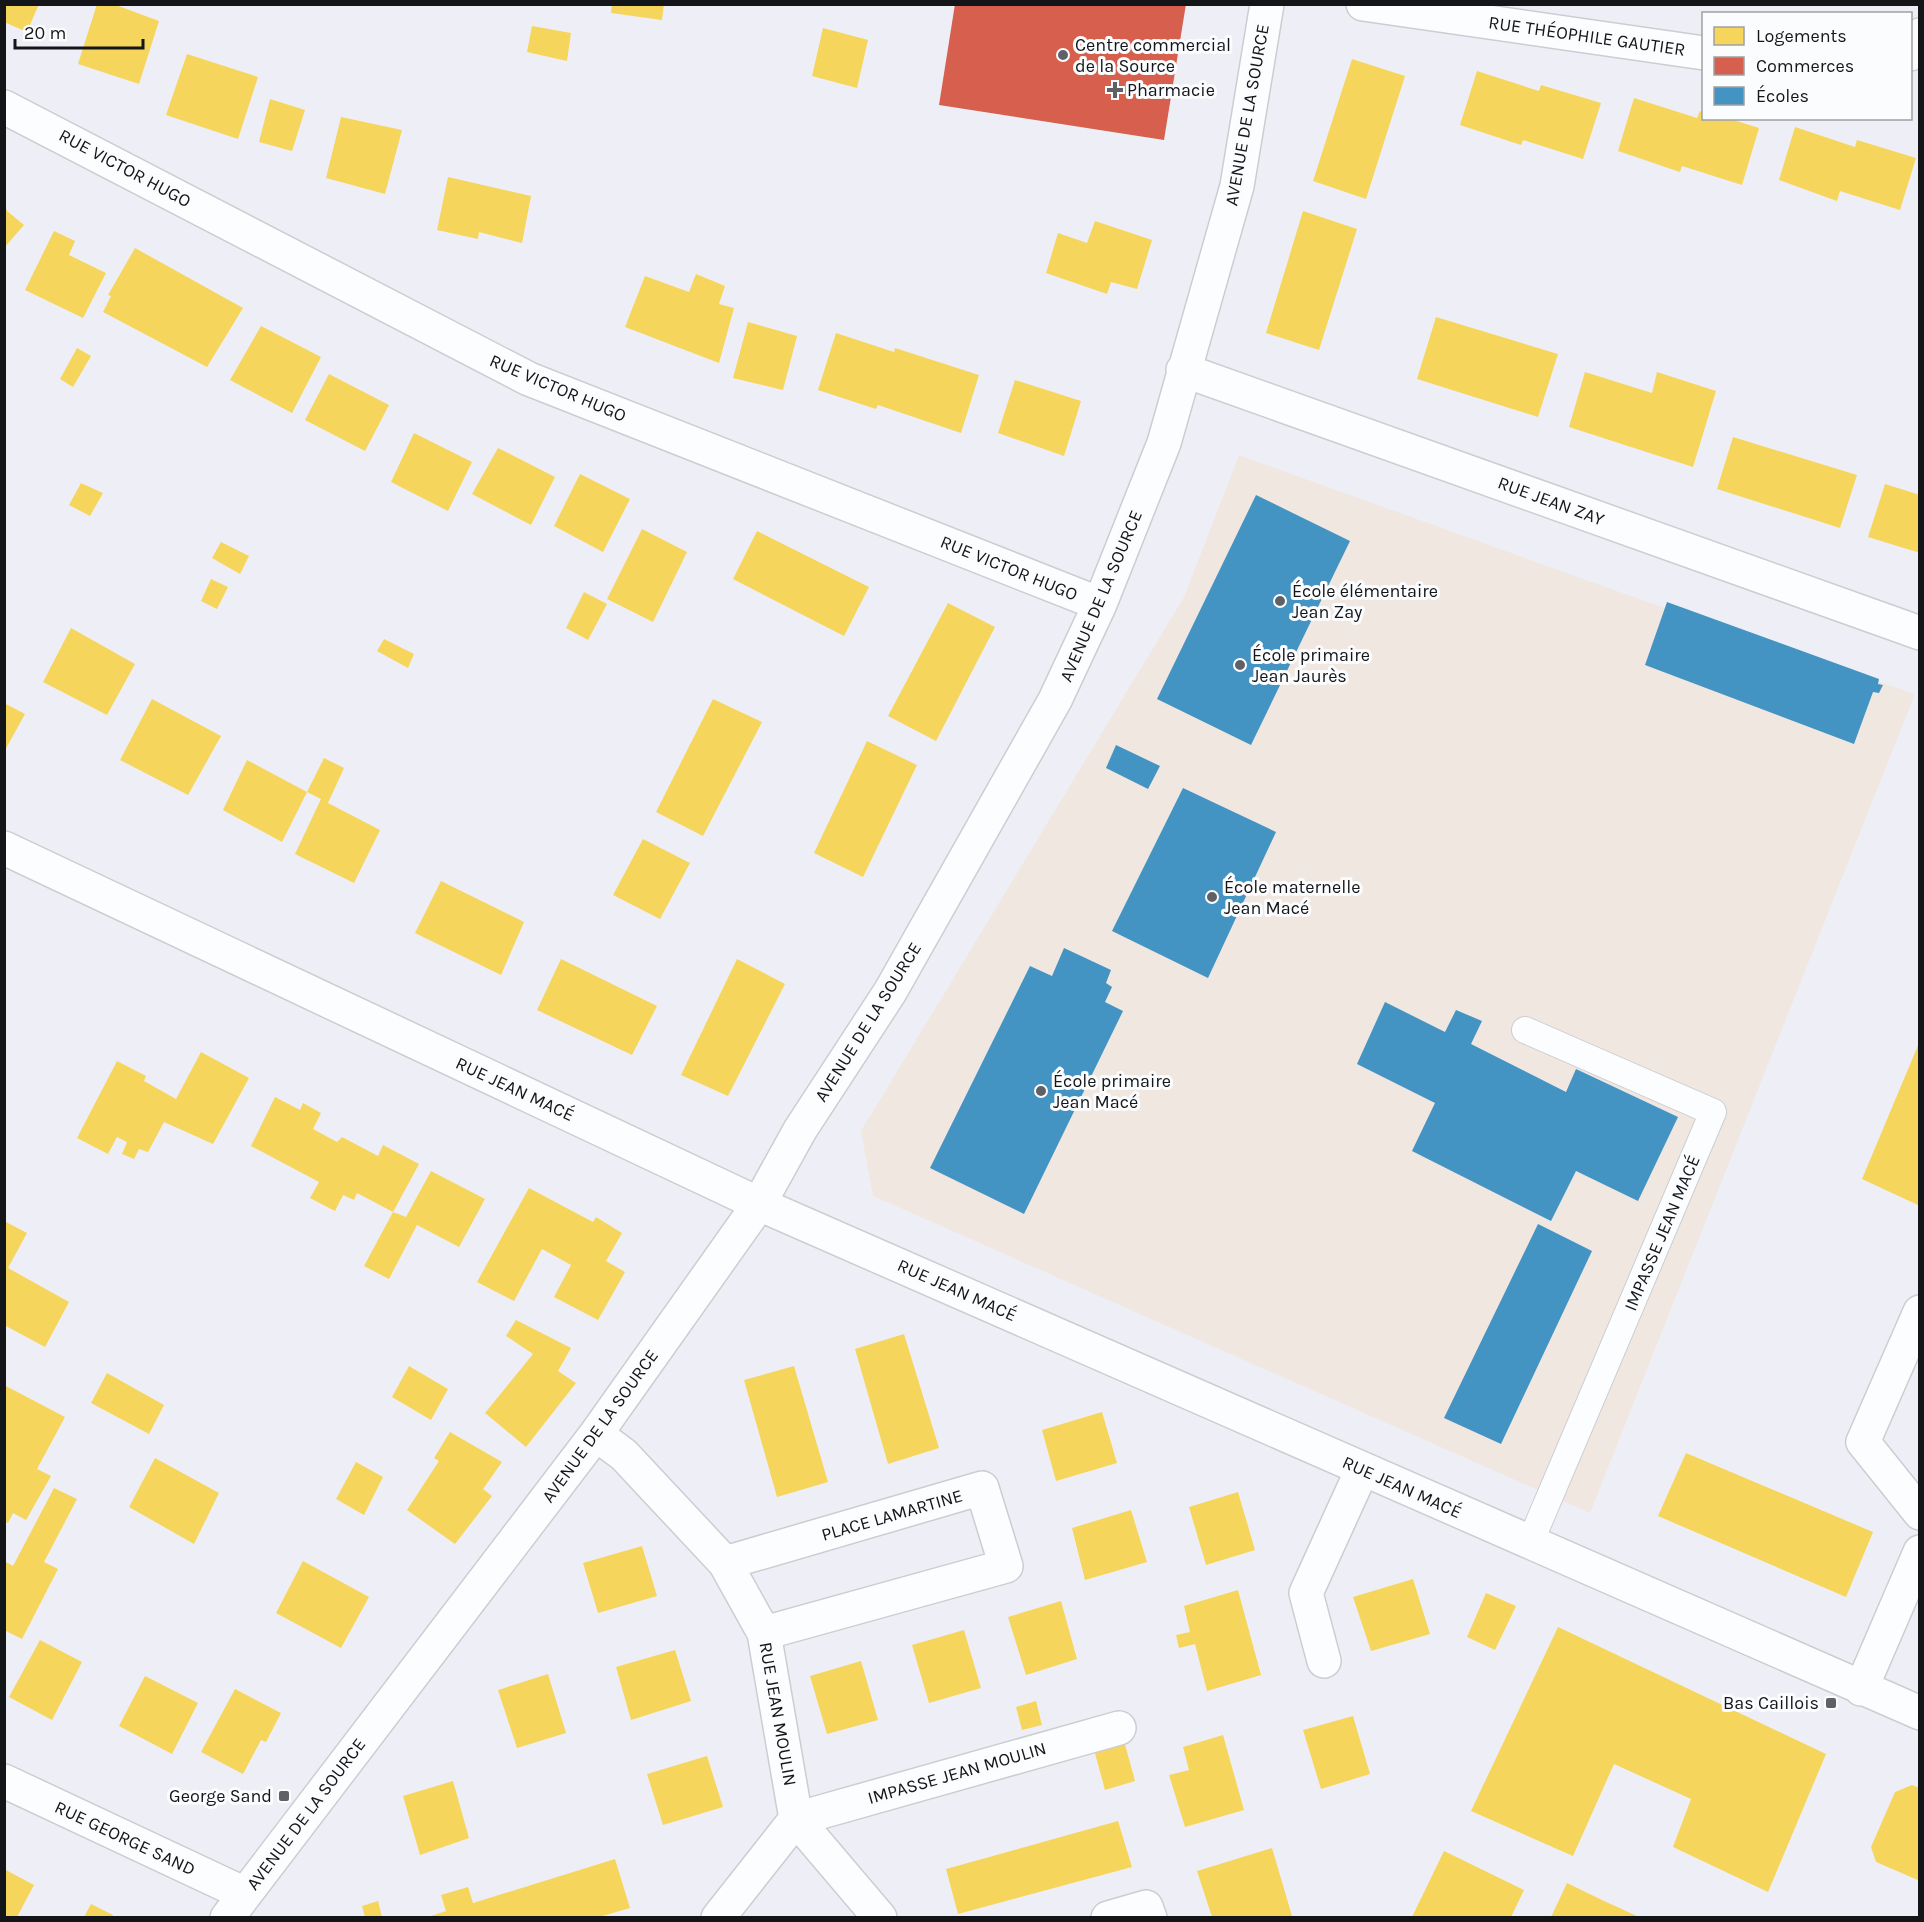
<svg xmlns="http://www.w3.org/2000/svg" width="1924" height="1922" viewBox="0 0 1924 1922" font-family="Karla,sans-serif">
<style>
.education{fill:#f0e7e1}
.homes{fill:#f6d55c}
.shops{fill:#d6604d}
.schools{fill:#4393c3}
.lines{fill:none;stroke-linecap:round;stroke-linejoin:round}
.service-casing{stroke:#cccdd2;stroke-width:28}
.minor-casing{stroke:#cccdd2;stroke-width:36}
.service{stroke:#fcfdfe;stroke-width:26}
.minor{stroke:#fcfdfe;stroke-width:33}
.poi-dot{fill:#606166;stroke:#fbfcfe;stroke-width:2}
.labels{text-anchor:middle;dominant-baseline:central;stroke-width:6;stroke-linejoin:round;paint-order:stroke}
.street-label{font-size:18px;fill:#141519;stroke:#fbfcfe}
.poi-label{font-size:18px;fill:#141519;stroke:#fbfcfe;text-anchor:start}
</style>
<rect width="100%" height="100%" fill="#eeeff6"/>
<!-- education -->
<path class="education" d="M1239,455L1625,594L1915,694L1590,1513L873,1196L861,1131L1184,597Z"/>
<!-- homes -->
<path class="homes" d="M4,4H39L27,32L4,22Z
M97,4H113L159,21L139,84L78,64Z
M612,4H664L662,20L611,13Z
M532,26L571,33L567,61L527,52Z
M823,28L868,40L857,88L812,76Z
M187,54L258,77L238,139L166,115Z
M1352,59L1405,76L1366,199L1313,181Z
M1477,71L1539,91L1541,85L1601,103L1583,159L1523,140L1521,145L1460,125Z
M1634,98L1697,118L1700,111L1704,112V118H1727L1759,128L1742,185L1682,166L1680,172L1618,151Z
M270,99L305,110L292,151L259,142Z
M341,117L402,130L385,194L326,178Z
M1795,127L1855,147L1857,140L1916,158L1900,210L1840,191L1837,201L1779,180Z
M448,177L531,196L522,243L479,232L478,239L437,230Z
M4,203L7,211L24,225L4,248Z
M1303,211L1357,229L1319,350L1266,333Z
M1095,221L1152,240L1137,289L1111,282L1107,294L1046,273L1058,233L1087,243Z
M54,231L75,241L69,255L106,273L83,318L25,290Z
M135,248L243,308L207,367L103,312L111,296L108,295Z
M696,274L725,286L719,304L734,308L719,363L625,327L645,276L689,292Z
M1436,317L1558,354L1538,417L1417,379Z
M748,322L797,336L783,390L733,378Z
M261,326L321,357L292,413L230,380Z
M836,333L894,352L895,348L979,375L961,433L878,405L876,409L818,390Z
M77,348L91,356L73,387L60,379Z
M1585,372L1652,393L1657,372L1716,391L1693,467L1569,427Z
M329,374L389,405L365,451L305,420Z
M1015,380L1081,401L1064,456L998,433Z
M414,433L472,462L448,511L391,482Z
M1733,437L1857,475L1840,528L1717,489Z
M498,448L555,477L531,525L472,494Z
M580,474L630,499L603,552L554,526Z
M81,483L103,493L90,516L69,505Z
M1885,484L1920,495V553L1868,537Z
M642,529L687,552L653,622L607,599Z
M757,531L869,587L844,636L733,579Z
M221,542L249,556L240,574L212,558Z
M211,579L228,587L217,609L201,601Z
M584,592L607,604L588,640L566,628Z
M948,603L995,627L936,741L888,716Z
M71,628L135,664L107,715L43,682Z
M384,639L414,654L408,668L377,651Z
M152,699L221,736L188,795L120,760Z
M713,699L762,722L703,836L656,812Z
M4,703L25,714L4,752Z
M867,741L917,765L863,877L814,853Z
M324,758L344,768L328,803L380,830L354,883L295,854L321,799L307,792Z
M247,760L307,792L282,842L223,810Z
M643,839L690,863L660,919L613,895Z
M441,881L524,922L501,975L415,933Z
M561,959L657,1006L632,1055L537,1010Z
M737,959L785,984L728,1096L681,1075Z
M1919,1043H1920V1206L1862,1179Z
M201,1052L249,1078L213,1144L164,1122L148,1152L139,1149L134,1159L122,1154L127,1142L117,1137L108,1154L77,1138L117,1061L146,1076L144,1081L176,1099Z
M275,1097L300,1110L303,1103L321,1113L313,1129L337,1142L342,1137L378,1156L383,1145L419,1164L393,1212L357,1193L354,1200L343,1195L335,1211L310,1198L319,1182L251,1146Z
M431,1171L485,1199L459,1247L417,1225L389,1279L364,1266L393,1212L406,1217Z
M529,1188L593,1222L596,1217L622,1233L606,1261L625,1272L598,1320L554,1297L571,1265L542,1249L514,1301L477,1282Z
M4,1221L27,1233L8,1268L69,1302L45,1347L4,1325Z
M516,1320L571,1348L558,1371L576,1383L526,1447L485,1413L533,1354L506,1336Z
M904,1334L939,1448L888,1464L855,1349Z
M409,1366L448,1389L431,1420L392,1397Z
M794,1366L828,1482L777,1497L744,1380Z
M107,1373L164,1405L149,1434L91,1403Z
M4,1385L65,1417L37,1469L51,1476L26,1520L13,1513L8,1523L4,1521Z
M1102,1412L1117,1463L1056,1481L1042,1430Z
M450,1432L502,1462L483,1489L492,1496L455,1544L407,1510L439,1461L434,1458Z
M1686,1453L1873,1532L1846,1597L1658,1516Z
M155,1458L219,1493L194,1544L129,1507Z
M356,1462L383,1477L364,1515L336,1499Z
M54,1488L77,1499L44,1562L58,1569L22,1639L4,1630V1561L13,1566Z
M1238,1492L1255,1550L1206,1565L1189,1507Z
M1131,1510L1147,1562L1085,1580L1072,1528Z
M642,1546L657,1596L598,1613L583,1563Z
M303,1561L369,1597L341,1648L276,1613Z
M1413,1579L1430,1634L1371,1651L1353,1597Z
M1238,1590L1261,1675L1207,1691L1195,1644L1179,1648L1176,1635L1190,1632L1184,1606Z
M1486,1593L1516,1606L1495,1650L1467,1637Z
M1061,1601L1077,1659L1026,1675L1008,1617Z
M1558,1627L1826,1754L1768,1892L1673,1847L1691,1799L1614,1764L1573,1856L1471,1811Z
M964,1630L981,1688L929,1703L912,1645Z
M40,1640L82,1662L52,1720L9,1697Z
M675,1650L691,1701L631,1720L616,1667Z
M861,1661L878,1720L827,1734L810,1676Z
M548,1674L566,1733L517,1748L498,1690Z
M145,1676L198,1703L172,1754L119,1726Z
M235,1689L281,1713L266,1742L261,1740L243,1774L201,1752Z
M1036,1701L1042,1725L1022,1730L1016,1707Z
M1353,1716L1370,1774L1321,1789L1303,1730Z
M1223,1735L1244,1810L1185,1827L1169,1775L1189,1770L1183,1747Z
M1123,1737L1135,1781L1105,1790L1093,1746Z
M707,1756L723,1807L663,1825L647,1774Z
M453,1781L469,1838L420,1855L403,1796Z
M1912,1785L1920,1788V1881L1876,1862L1871,1847L1895,1792Z
M1118,1821L1132,1867L958,1914L946,1869Z
M1272,1848L1292,1916L1212,1917L1197,1871Z
M1444,1851L1524,1890L1511,1917H1412Z
M615,1859L630,1908L599,1917H428L446,1911L441,1895L468,1887L473,1903Z
M4,1869L34,1885L17,1917H4Z
M1567,1883L1602,1900L1639,1917H1551Z
M378,1901L382,1917H365L362,1906Z
M91,1904L113,1915L112,1917H84Z"/>
<!-- shops -->
<path class="shops" d="M955,4H1186L1164,140L939,105Z"/>
<!-- schools -->
<path class="schools" d="M1256,495L1350,541L1251,745L1157,699Z
M1667,602L1879,679L1878,684L1883,685L1879,693L1873,692L1854,744L1645,665Z
M1116,745L1160,766L1148,789L1106,768Z
M1183,788L1276,832L1208,978L1112,931Z
M1064,948L1111,970L1106,983L1112,987L1105,1002L1123,1011L1024,1214L930,1168L1030,966L1052,976Z
M1385,1002L1445,1032L1456,1010L1482,1021L1471,1044L1566,1092L1576,1069L1678,1117L1638,1201L1576,1171L1551,1221L1412,1151L1435,1103L1357,1064Z
M1538,1224L1592,1251L1501,1444L1444,1418Z"/>
<g class="lines">
<defs>
<path id="service" d="M1525,1030L1713,1112L1530,1543"/>
<path id="minor" d="M1363,4L1704,53
M1910,54L1915,51L1920,35
M4,107L529,379L1100,604
M1183,370L1920,633
M4,848L759,1204L1920,1713
M1920,1312L1863,1442L1920,1513
M596,1434L624,1455L725,1563L764,1633L796,1819L880,1918
M725,1563L982,1488L1006,1566L764,1633
M1324,1661L1306,1593L1362,1470
M1861,1689L1920,1552
M4,1781L245,1894
M227,1918L596,1434L759,1204L800,1130L890,992L1055,700L1100,604L1164,443L1237,186L1267,4
M718,1918L796,1819L1119,1728
M1108,1918L1146,1907L1150,1918"/>
</defs>
<!-- service casing -->
<use href="#service" class="service-casing"/>
<!-- minor casing -->
<use href="#minor" class="minor-casing"/>
<!-- service -->
<use href="#service" class="service"/>
<!-- minor -->
<use href="#minor" class="minor"/>
</g>
<!-- markers -->
<g class="poi-dot">
<circle cx="1063" cy="55" r="6"/>
<path d="M1112 81h6v6h6v6h-6v6h-6v-6h-6v-6h6z"/>
<circle cx="1280" cy="601" r="6"/>
<circle cx="1240" cy="665" r="6"/>
<circle cx="1212" cy="897" r="6"/>
<circle cx="1041" cy="1091" r="6"/>
<rect x="1825" y="1697" width="12" height="12" rx="3"/>
<rect x="278" y="1790" width="12" height="12" rx="3"/>
</g>
<g class="labels">
<!-- street labels -->
<g class="street-label">
<text transform="translate(1587 36) rotate(8)">RUE THÉOPHILE GAUTIER</text>
<text transform="translate(1247 115) rotate(-80)">AVENUE DE LA SOURCE</text>
<text transform="translate(125 168) rotate(28)">RUE VICTOR HUGO</text>
<text transform="translate(558 388) rotate(23)">RUE VICTOR HUGO</text>
<text transform="translate(1551 501) rotate(20)">RUE JEAN ZAY</text>
<text transform="translate(1009 568) rotate(22)">RUE VICTOR HUGO</text>
<text transform="translate(1101 596) rotate(-67)">AVENUE DE LA SOURCE</text>
<text transform="translate(868 1022) rotate(-58)">AVENUE DE LA SOURCE</text>
<text transform="translate(515 1089) rotate(25)">RUE JEAN MACÉ</text>
<text transform="translate(1662 1233) rotate(-67)">IMPASSE JEAN MACÉ</text>
<text transform="translate(957 1290) rotate(24)">RUE JEAN MACÉ</text>
<text transform="translate(600 1426) rotate(-54)">AVENUE DE LA SOURCE</text>
<text transform="translate(1402 1487) rotate(24)">RUE JEAN MACÉ</text>
<text transform="translate(892 1515) rotate(-16)">PLACE LAMARTINE</text>
<text transform="translate(778 1714) rotate(80)">RUE JEAN MOULIN</text>
<text transform="translate(957 1773) rotate(-16)">IMPASSE JEAN MOULIN</text>
<text transform="translate(306 1814) rotate(-53)">AVENUE DE LA SOURCE</text>
<text transform="translate(125 1838) rotate(25)">RUE GEORGE SAND</text>
</g>
<!-- poi labels -->
<g class="poi-label">
<text x="1075" y="45">Centre commercial<tspan x="1075" dy="21">de la Source</tspan></text>
<text x="1127" y="90">Pharmacie</text>
<text x="1292" y="591">École élémentaire<tspan x="1292" dy="21">Jean Zay</tspan></text>
<text x="1252" y="655">École primaire<tspan x="1252" dy="21">Jean Jaurès</tspan></text>
<text x="1224" y="887">École maternelle<tspan x="1224" dy="21">Jean Macé</tspan></text>
<text x="1053" y="1081">École primaire<tspan x="1053" dy="21">Jean Macé</tspan></text>
<text x="1819" y="1703" text-anchor="end">Bas Caillois</text>
<text x="272" y="1796" text-anchor="end">George Sand</text>
</g>
</g>
<!-- border -->
<rect width="1924" height="1922" fill="none" stroke="#141519" stroke-width="12"/>
<!-- legend -->
<rect x="1702" y="12" width="210" height="108" fill="#fbfcfe" stroke="#9fa0a2" stroke-width="1.5"/>
<rect x="1714" y="27" width="30" height="18" fill="#f6d55c" stroke="#9fa0a2" stroke-width="1.5"/>
<text x="1756" y="42" font-size="18" fill="#141519">Logements</text>
<rect x="1714" y="57" width="30" height="18" fill="#d6604d" stroke="#9fa0a2" stroke-width="1.5"/>
<text x="1756" y="72" font-size="18" fill="#141519">Commerces</text>
<rect x="1714" y="87" width="30" height="18" fill="#4393c3" stroke="#9fa0a2" stroke-width="1.5"/>
<text x="1756" y="102" font-size="18" fill="#141519">Écoles</text>
<!-- scale -->
<path d="M15 39v9h128v-9" fill="none" stroke="#141519" stroke-width="3"/>
<text x="24" y="39" font-size="18" fill="#141519" stroke="#fbfcfe" stroke-width="4.5" paint-order="stroke">20 m</text>
</svg>
